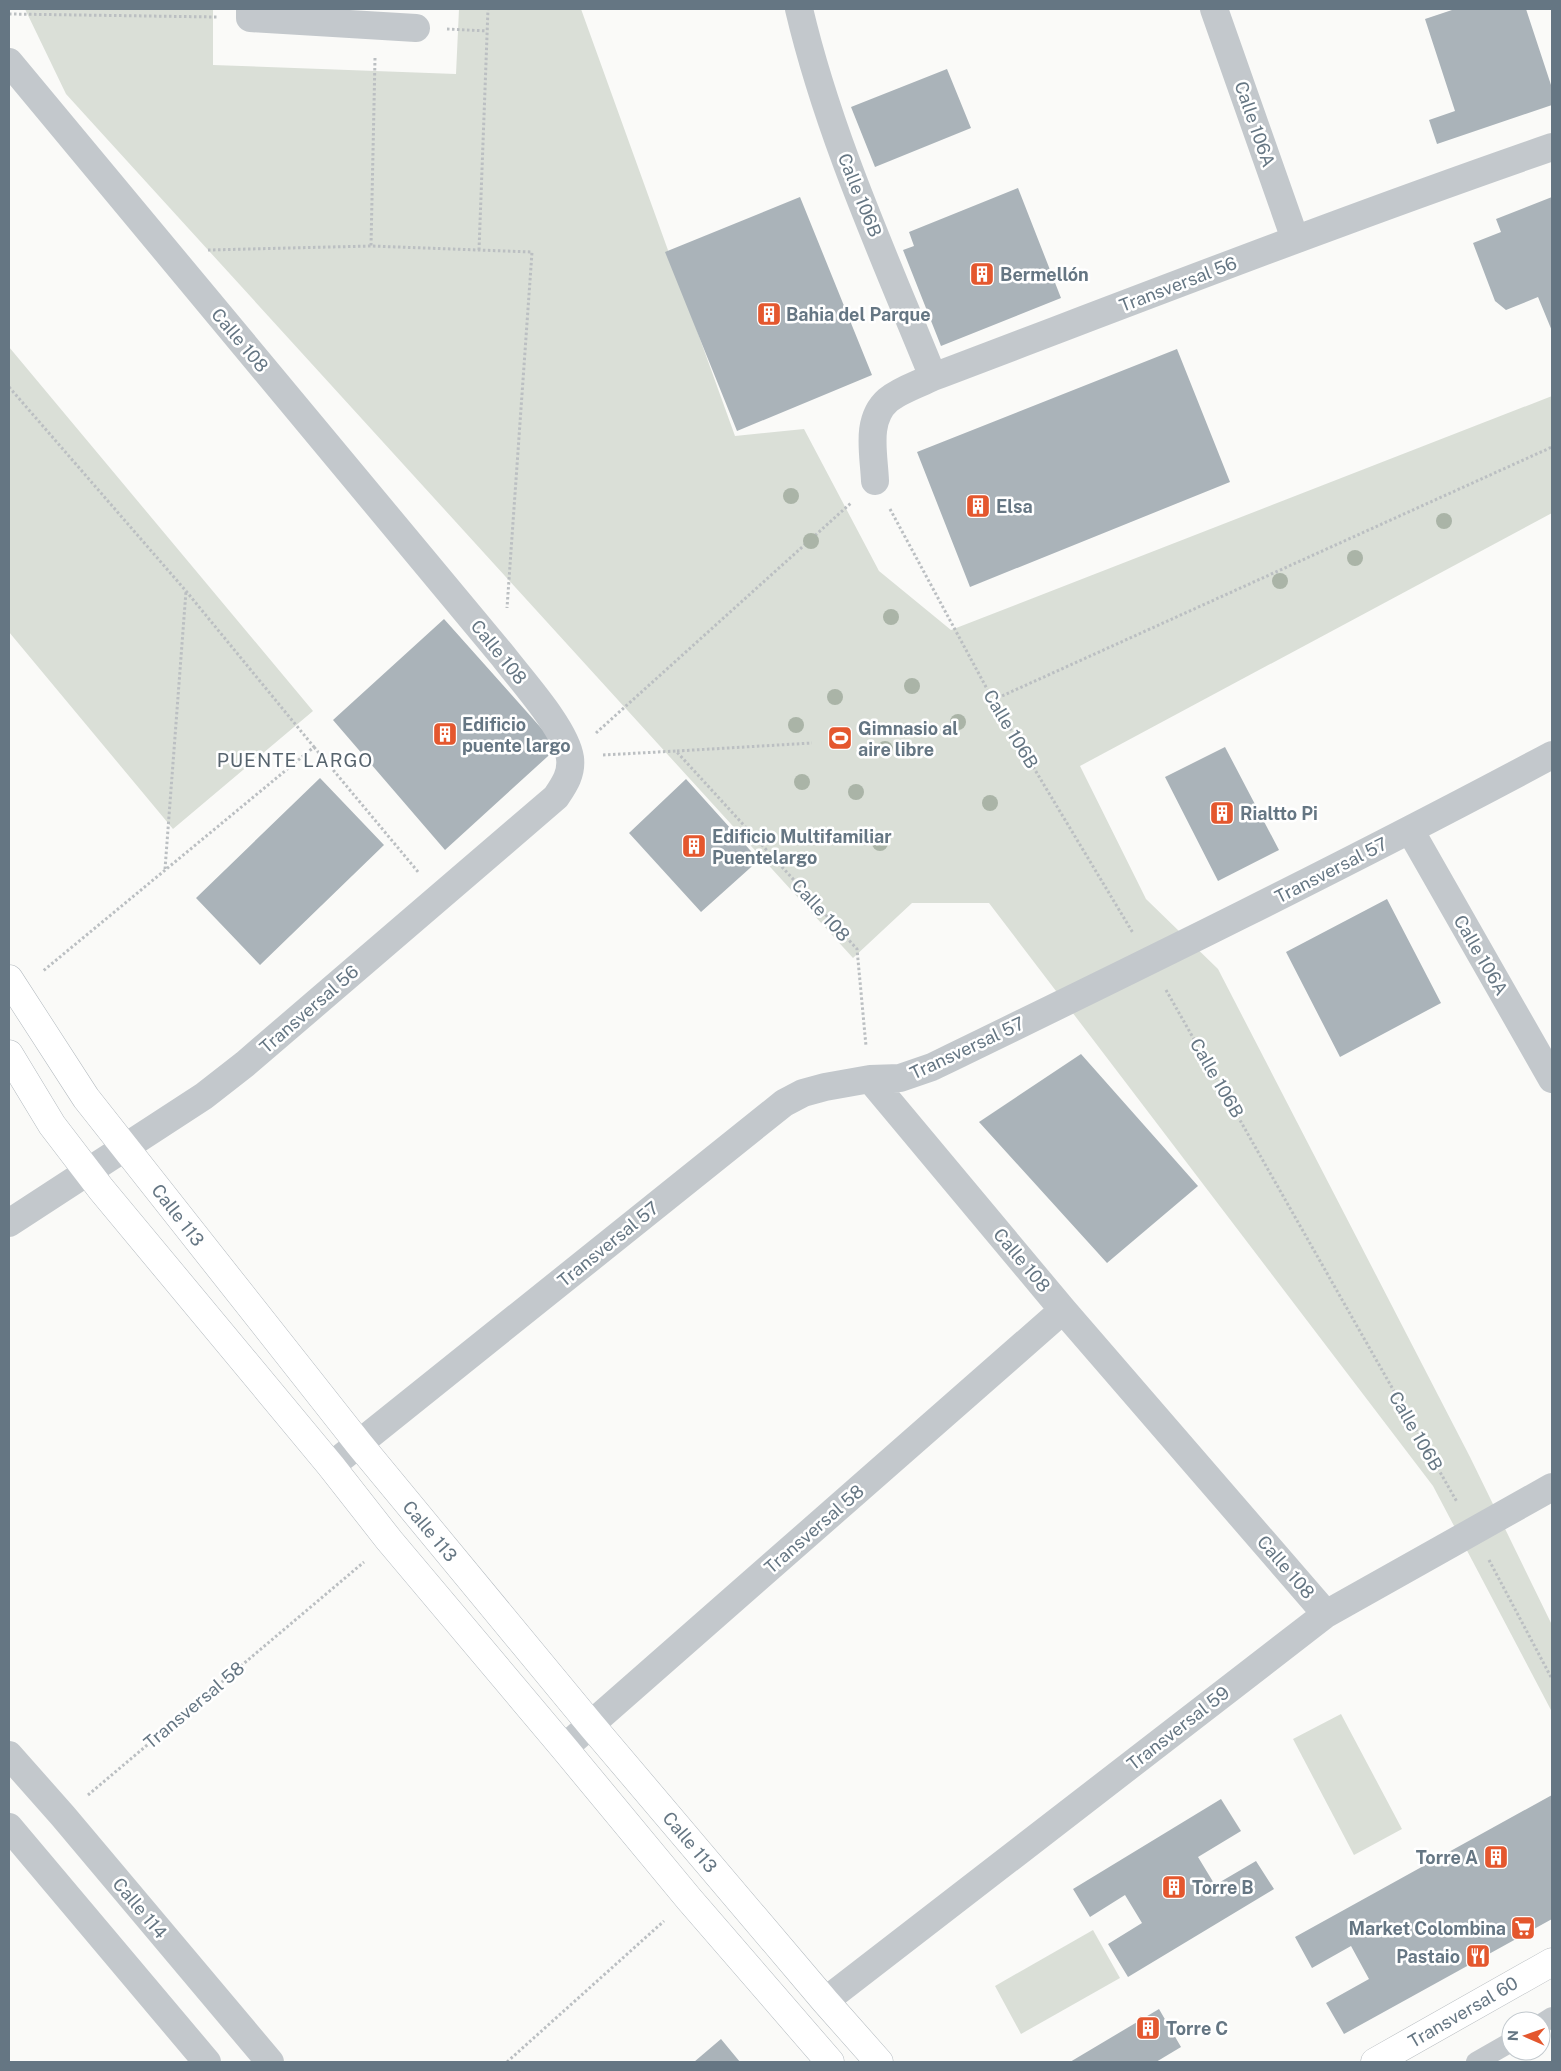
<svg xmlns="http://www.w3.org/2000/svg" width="1561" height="2071" viewBox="0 0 1561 2071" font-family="'Public Sans',sans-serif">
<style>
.green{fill:#dadfd7}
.building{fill:#aab3b9}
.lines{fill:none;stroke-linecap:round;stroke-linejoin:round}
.secondary-casing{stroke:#b3babf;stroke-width:29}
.primary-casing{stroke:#b5babe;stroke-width:29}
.path{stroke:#bbbfc2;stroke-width:3;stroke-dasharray:2.5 2.5;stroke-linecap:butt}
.lane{stroke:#c3c8cc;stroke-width:20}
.street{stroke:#c3c8cc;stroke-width:28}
.secondary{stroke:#fff;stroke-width:28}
.primary{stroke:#fff;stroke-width:28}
.tree{fill:#aab4a7}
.labels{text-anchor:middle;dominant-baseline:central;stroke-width:5;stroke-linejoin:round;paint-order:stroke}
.street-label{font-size:18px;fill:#657683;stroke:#fff}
.poi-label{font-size:18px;font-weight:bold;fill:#657683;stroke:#fff;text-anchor:start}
.neighbourhood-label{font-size:19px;letter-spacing:1px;fill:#57646e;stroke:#fff}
</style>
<rect width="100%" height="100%" fill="#fafaf8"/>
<!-- green -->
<path class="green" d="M25,9H213V65L456,74L459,9H581L735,436L804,429L879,571L951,630L1552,396V513L1080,766L1146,899L1218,969L1470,1457L1552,1625V1712L1433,1486L989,903H912L853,958L66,94Z
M9,347L313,711L173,829L9,632Z
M1341,1714L1402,1829L1354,1855L1293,1739Z
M1093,1930L1120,1978L1021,2034L995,1986Z"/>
<!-- building -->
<path class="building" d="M1455,9H1526L1552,88V105L1437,144L1429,120L1455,111L1425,19Z
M947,69L971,128L875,167L851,107Z
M1018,188L1061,298L941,346L903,250L914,246L909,232Z
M800,197L872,375L737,431L665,252Z
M1552,197V331L1538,297L1506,310L1495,301L1473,243L1501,232L1496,219Z
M1177,349L1230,482L970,587L917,452Z
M444,619L558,747L445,850L333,720Z
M1225,747L1279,850L1218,881L1165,777Z
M320,778L384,845L260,965L196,898Z
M686,779L759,860L701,912L629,833Z
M1387,899L1441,1003L1340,1057L1286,952Z
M1081,1054L1198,1186L1107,1263L979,1122Z
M1552,1795V1919L1344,2034L1326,2003L1369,1979L1351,1946L1312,1968L1295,1937Z
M1221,1799L1241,1831L1198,1857L1215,1885L1256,1861L1274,1889L1128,1977L1108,1944L1142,1923L1125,1895L1090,1917L1073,1889Z
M1159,2009L1181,2047L1156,2062H1070Z
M721,2039L740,2062H694Z"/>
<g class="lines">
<defs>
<path id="secondary" d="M9,979L86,1098L359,1444L591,1725L825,2001L879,2062
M9,1054L52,1125L101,1189L331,1466L389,1540L564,1748L689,1899L830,2062"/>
<path id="primary" d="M1375,2062L1552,1962"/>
</defs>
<!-- secondary casing -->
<use href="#secondary" class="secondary-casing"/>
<!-- primary casing -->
<use href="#primary" class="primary-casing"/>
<!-- path -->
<path class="path" d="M9,14L217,17
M447,29L487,31
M375,58L371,246L532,252L507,608
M208,250L371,246
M479,250L488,9
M9,387L186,591L314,747L43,971
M890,509L993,700L1133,933
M993,700L1552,447
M596,733L851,503
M314,747L419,873
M677,751L812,743
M603,755L676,751L857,949L866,1046
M165,869L186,591
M1166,990L1457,1502
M1489,1560L1552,1679
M88,1795L364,1562
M507,2062L664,1921"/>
<!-- lane -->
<path class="lane" d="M1541,2024L1552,2017
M1476,2062L1511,2042"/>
<!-- street -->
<path class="street" d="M250,9V18L416,28
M799,9C829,136 884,256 933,377
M1214,9L1295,239
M9,62L503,656C522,681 566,729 570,758C572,774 564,785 556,797L245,1064L204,1096L9,1223
M875,481C874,454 865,420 888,400C900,390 919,384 933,377C1139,299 1344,219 1552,147
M1410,830L1552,1079
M870,1079L1063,1310L1326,1614
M331,1466L784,1103L803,1093L825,1087L870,1079L900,1078L932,1067C1140,966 1348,864 1552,755
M564,1748L1063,1310
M9,1755L63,1816L270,2062
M9,1827L207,2062
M825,2001L1326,1614L1552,1487"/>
<!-- secondary -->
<use href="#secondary" class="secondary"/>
<!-- primary -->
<use href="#primary" class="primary"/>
</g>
<!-- trees -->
<g class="tree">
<circle cx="791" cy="496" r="8"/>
<circle cx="1444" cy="521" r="8"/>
<circle cx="811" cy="541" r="8"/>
<circle cx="1355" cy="558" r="8"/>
<circle cx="1280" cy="581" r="8"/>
<circle cx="891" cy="617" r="8"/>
<circle cx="912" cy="686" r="8"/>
<circle cx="835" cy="697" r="8"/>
<circle cx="958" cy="722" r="8"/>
<circle cx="796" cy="725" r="8"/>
<circle cx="885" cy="749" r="8"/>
<circle cx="802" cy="782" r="8"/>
<circle cx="856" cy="792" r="8"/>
<circle cx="990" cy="803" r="8"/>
<circle cx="880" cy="843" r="8"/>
</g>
<!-- icons -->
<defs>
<symbol id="building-square" viewBox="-11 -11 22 22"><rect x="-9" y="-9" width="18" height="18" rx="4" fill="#e4572e" stroke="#fff"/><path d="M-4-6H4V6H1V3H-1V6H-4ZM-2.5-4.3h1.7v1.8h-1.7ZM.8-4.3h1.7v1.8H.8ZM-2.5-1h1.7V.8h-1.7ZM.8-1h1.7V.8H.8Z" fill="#fff"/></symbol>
<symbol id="stadium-square" viewBox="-11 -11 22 22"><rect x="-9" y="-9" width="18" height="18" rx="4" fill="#e4572e" stroke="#fff"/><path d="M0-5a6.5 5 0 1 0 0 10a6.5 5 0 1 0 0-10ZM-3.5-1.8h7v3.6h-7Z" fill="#fff"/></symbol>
<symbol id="supermarket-square" viewBox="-11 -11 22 22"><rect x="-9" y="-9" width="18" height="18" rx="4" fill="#e4572e" stroke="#fff"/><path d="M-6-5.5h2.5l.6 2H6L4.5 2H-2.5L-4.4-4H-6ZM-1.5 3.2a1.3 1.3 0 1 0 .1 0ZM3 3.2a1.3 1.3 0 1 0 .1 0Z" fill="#fff"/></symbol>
<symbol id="restaurant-square" viewBox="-11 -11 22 22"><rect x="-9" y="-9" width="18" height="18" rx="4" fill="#e4572e" stroke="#fff"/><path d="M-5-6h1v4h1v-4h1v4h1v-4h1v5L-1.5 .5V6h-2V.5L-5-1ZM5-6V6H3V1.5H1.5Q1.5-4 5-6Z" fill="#fff"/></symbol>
</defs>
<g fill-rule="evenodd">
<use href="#building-square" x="968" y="260" width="28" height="28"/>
<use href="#building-square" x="755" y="300" width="28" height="28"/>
<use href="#building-square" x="964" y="492" width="28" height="28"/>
<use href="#building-square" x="431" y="720" width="28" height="28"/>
<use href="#stadium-square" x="826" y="724" width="28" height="28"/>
<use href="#building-square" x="1208" y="799" width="28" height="28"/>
<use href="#building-square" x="680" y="832" width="28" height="28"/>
<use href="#building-square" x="1482" y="1843" width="28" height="28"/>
<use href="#building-square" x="1160" y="1873" width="28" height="28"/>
<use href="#supermarket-square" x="1509" y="1914" width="28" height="28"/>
<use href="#restaurant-square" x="1464" y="1942" width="28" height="28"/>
<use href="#building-square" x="1134" y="2014" width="28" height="28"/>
</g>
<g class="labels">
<!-- street labels -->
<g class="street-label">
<text transform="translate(1255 124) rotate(71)">Calle 106A</text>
<text transform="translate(860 195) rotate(68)">Calle 106B</text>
<text transform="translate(1178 284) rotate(-21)">Transversal 56</text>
<text transform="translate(240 340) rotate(50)">Calle 108</text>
<text transform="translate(499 652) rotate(51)">Calle 108</text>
<text transform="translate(1011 729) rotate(59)">Calle 106B</text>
<text transform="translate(1331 870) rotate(-27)">Transversal 57</text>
<text transform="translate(821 910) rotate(48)">Calle 108</text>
<text transform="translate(1481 955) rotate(60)">Calle 106A</text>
<text transform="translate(309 1009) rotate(-41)">Transversal 56</text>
<text transform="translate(967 1048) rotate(-25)">Transversal 57</text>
<text transform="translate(1217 1078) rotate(60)">Calle 106B</text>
<text transform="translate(178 1215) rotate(52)">Calle 113</text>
<text transform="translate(608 1244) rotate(-39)">Transversal 57</text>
<text transform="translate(1022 1260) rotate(50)">Calle 108</text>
<text transform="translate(1416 1431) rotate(60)">Calle 106B</text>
<text transform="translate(814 1529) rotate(-41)">Transversal 58</text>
<text transform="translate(430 1531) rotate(50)">Calle 113</text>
<text transform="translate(1286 1567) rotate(49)">Calle 108</text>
<text transform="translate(194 1705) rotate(-40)">Transversal 58</text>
<text transform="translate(1178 1728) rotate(-38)">Transversal 59</text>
<text transform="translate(690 1842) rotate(50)">Calle 113</text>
<text transform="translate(140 1908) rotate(50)">Calle 114</text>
<text transform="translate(1463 2012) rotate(-30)">Transversal 60</text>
</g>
<!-- poi labels -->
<g class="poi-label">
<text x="1000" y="274">Bermellón</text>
<text x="786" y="314">Bahia del Parque</text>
<text x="996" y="506">Elsa</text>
<text x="462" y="724">Edificio<tspan x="462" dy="21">puente largo</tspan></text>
<text x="858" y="728">Gimnasio al<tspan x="858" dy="21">aire libre</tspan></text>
<text x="1240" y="813">Rialtto Pi</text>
<text x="712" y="836">Edificio Multifamiliar<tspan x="712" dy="21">Puentelargo</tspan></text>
<text x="1478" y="1857" text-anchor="end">Torre A</text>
<text x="1192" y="1887">Torre B</text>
<text x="1506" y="1928" text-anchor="end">Market Colombina</text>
<text x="1460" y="1956" text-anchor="end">Pastaio</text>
<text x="1166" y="2028">Torre C</text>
</g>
<!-- neighbourhood labels -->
<g class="neighbourhood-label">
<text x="295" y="760">PUENTE LARGO</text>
</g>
</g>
<!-- border -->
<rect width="1561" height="2071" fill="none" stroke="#657683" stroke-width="20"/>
<!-- north arrow -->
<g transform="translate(1526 2036) rotate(272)"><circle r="24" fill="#ffffff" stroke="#c1c8cd"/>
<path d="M0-4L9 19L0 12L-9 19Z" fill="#e4572e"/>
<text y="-8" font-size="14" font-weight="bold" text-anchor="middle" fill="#657683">N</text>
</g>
</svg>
